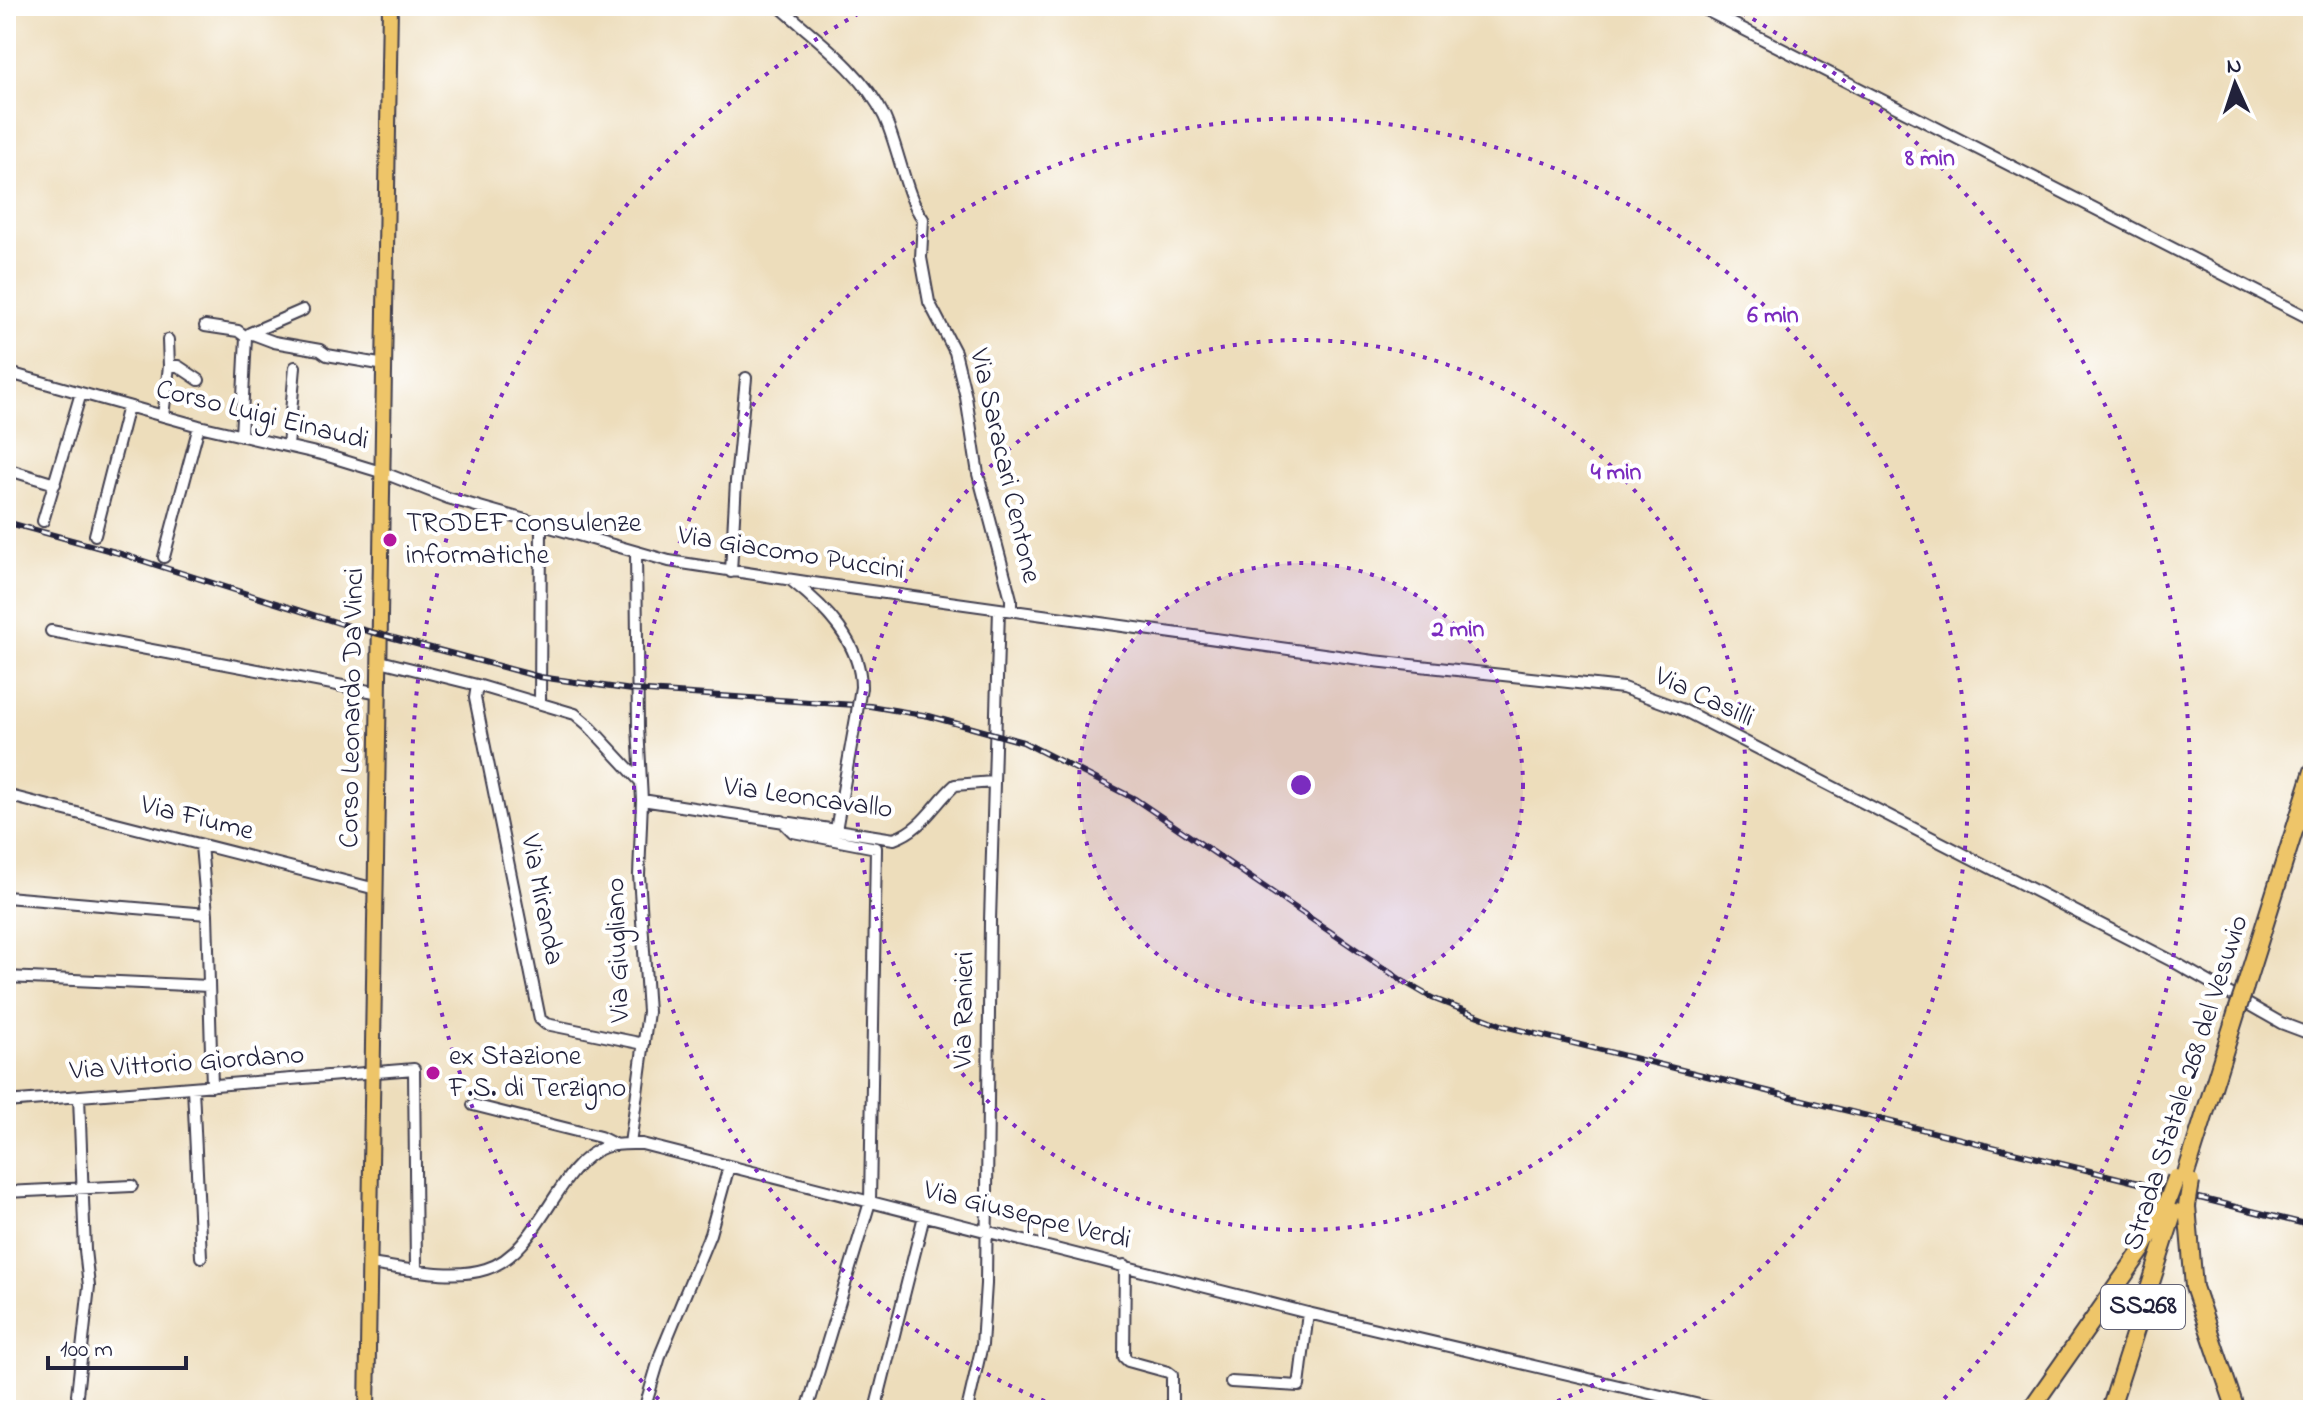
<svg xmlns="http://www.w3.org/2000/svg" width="2319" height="1416" viewBox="0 0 2319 1416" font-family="'Indie Flower',sans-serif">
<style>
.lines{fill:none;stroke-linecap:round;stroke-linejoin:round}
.minor-casing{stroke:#403e4e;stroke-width:14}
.major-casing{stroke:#403e4e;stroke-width:18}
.highway-casing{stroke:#403e4e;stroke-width:20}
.minor{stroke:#fff;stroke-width:10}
.major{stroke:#eec569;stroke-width:14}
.highway{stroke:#eec569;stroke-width:16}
.rail-casing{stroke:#22223b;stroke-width:6}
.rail{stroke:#fff;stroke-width:3;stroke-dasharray:9;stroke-linecap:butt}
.minor-bridge-casing{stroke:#403e4e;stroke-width:14;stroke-linecap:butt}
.highway-bridge-casing{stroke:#403e4e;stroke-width:20;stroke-linecap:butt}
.minor-bridge{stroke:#fff;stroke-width:10}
.highway-bridge{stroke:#eec569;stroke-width:16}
.ring{fill:none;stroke:#7b2cbf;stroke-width:4;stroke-dasharray:4 8}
.poi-dot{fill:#b5179e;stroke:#fff;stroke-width:3}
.labels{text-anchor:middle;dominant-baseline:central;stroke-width:8;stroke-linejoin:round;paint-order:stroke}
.shield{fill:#fff;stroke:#646476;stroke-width:2}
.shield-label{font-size:26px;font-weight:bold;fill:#22223b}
.street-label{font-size:28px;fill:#22223b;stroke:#fff}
.poi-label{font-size:28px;fill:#22223b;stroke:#fff;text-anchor:start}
.centre{fill:#7b2cbf;stroke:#fff;stroke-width:4}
.ring-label{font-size:24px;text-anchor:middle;font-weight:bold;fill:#7b2cbf;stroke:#fff;stroke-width:8;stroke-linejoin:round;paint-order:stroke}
</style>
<rect width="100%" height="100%" fill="#fff"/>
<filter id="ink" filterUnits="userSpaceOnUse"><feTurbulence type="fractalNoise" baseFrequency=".0125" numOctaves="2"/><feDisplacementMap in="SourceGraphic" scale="16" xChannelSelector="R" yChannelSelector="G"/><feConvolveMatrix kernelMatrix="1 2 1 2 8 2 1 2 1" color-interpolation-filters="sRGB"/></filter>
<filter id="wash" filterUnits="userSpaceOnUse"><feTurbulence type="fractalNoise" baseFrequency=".006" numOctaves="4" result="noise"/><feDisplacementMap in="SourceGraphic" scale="32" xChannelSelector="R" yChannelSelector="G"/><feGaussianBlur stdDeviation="1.8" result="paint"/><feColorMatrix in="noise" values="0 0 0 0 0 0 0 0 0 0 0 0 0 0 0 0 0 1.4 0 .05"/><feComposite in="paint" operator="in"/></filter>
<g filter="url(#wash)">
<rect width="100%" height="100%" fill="#edddbb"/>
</g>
<g filter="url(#ink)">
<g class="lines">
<defs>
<path id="minor" d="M779,6C816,39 862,71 884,116C898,145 906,198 923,219L921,258L929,302L955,352L966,397L978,474L1011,599V610
M1698,6L2313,320
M205,326L238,331L246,337
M250,333L274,342L320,350L327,355L385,365
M169,366H178L199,380
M6,372L199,426L325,455L384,473L448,498L669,561L806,582L1374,661L1623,688L1681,709L2174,962L2281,1023L2313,1035
M163,416L169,366L168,340
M241,436L246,337L250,333L303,310
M288,446L295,367
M6,469L55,484
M43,521L81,393
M95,535L128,406
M164,557L199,426
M731,572L736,481L746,378
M792,581C825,607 861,643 861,687
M51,631L380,693
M380,661L477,685L575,714L588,725L640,781
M477,685L475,698L540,1019L546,1024L644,1044
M540,703L541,526
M6,795L376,889
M642,800L894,839C922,830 934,804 955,785L993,782
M782,821L793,832L876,848L870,1202L807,1410
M836,830L856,718
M201,845L207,914L212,1086
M6,897L207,914
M6,977L209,986
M193,1088L201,1257
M6,1102L414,1069L416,1269
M473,1105L600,1137L616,1145
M630,1144L648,1012L639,875L642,800L638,727L636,553
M6,1192L132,1186
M369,1264C403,1268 453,1280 486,1269C541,1252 556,1164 605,1147C617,1143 629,1144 642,1144L1308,1313L1721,1410
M1125,1265L1124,1357L1128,1361L1168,1372L1172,1375V1410
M1231,1382L1299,1386L1308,1313
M77,1395L89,1286L85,1250L79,1097
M644,1410L661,1353L710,1234L729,1166
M875,1410L924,1216
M967,1410L982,1345L986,1284L990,921L999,609"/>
<path id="major" d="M367,1410L390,6"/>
<path id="highway" d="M2245,987L2313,771
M2184,1180L2237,1011
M2187,1206L2194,1287L2236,1410
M2030,1410L2142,1250L2167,1202
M2110,1410L2176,1205"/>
</defs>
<!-- minor casing -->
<use href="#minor" class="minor-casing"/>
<!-- major casing -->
<use href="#major" class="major-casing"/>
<!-- highway casing -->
<use href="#highway" class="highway-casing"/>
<!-- minor -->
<use href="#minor" class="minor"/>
<!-- major -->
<use href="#major" class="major"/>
<!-- highway -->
<use href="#highway" class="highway"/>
<defs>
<path id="rail" d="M6,522L115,552L345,625L540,677L632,690L870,706L929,716L1023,742L1135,799L1401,980L1432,998L1504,1026L2313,1226"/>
</defs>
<!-- rail casing -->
<use href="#rail" class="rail-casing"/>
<!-- rail -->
<use href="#rail" class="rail"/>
<defs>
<path id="minor-bridge" d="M856,718L861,687"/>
<path id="highway-bridge" d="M2237,1011L2245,987
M2167,1202L2176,1178
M2187,1206L2191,1182"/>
</defs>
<!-- minor-bridge casing -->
<use href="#minor-bridge" class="minor-bridge-casing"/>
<!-- highway-bridge casing -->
<use href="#highway-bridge" class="highway-bridge-casing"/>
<!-- minor-bridge -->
<use href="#minor-bridge" class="minor-bridge"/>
<!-- highway-bridge -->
<use href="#highway-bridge" class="highway-bridge"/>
</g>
</g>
<!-- distance rings -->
<circle cx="1301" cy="785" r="222" fill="#7b2cbf" fill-opacity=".12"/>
<g class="ring">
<circle cx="1301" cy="785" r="222"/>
<circle cx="1301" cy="785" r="445"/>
<path d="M1067 1410A667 667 0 1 1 1535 1410"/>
<path d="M667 1408A889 889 0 0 1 870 7M1732 7A889 889 0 0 1 1935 1408"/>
</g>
<!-- markers -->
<g class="poi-dot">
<circle cx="390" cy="540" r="8"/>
<circle cx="433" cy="1073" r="8"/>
</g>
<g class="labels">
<!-- shield labels -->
<rect class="shield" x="2101" y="1285" width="84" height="44" rx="6"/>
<g class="shield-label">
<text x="2143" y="1307">SS268</text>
</g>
<!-- street labels -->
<g class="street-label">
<text transform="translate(262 416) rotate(14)">Corso Luigi Einaudi</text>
<text transform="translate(1004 466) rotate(77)">Via Saracari Centone</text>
<text transform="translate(791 554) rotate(9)">Via Giacomo Puccini</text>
<text transform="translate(1704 698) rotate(25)">Via Casilli</text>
<text transform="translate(353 708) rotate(-89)">Corso Leonardo Da Vinci</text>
<text transform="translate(808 799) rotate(8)">Via Leoncavallo</text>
<text transform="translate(197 819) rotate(14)">Via Fiume</text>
<text transform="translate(541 900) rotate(79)">Via Miranda</text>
<text transform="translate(619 950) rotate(-92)">Via Giugliano</text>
<text transform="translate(965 1010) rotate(-89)">Via Ranieri</text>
<text transform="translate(187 1064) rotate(-4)">Via Vittorio Giordano</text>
<text transform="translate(2187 1083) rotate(-72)">Strada Statale 268 del Vesuvio</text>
<text transform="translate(1027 1216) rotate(14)">Via Giuseppe Verdi</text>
</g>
<!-- poi labels -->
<g class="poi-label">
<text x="406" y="524">TRODEF consulenze<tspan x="406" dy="32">informatiche</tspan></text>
<text x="449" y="1057">ex Stazione<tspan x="449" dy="32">F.S. di Terzigno</tspan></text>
</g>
</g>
<circle cx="1301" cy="785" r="12" class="centre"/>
<g class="ring-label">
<text x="1930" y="165">8 min</text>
<text x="1773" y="322">6 min</text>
<text x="1616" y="479">4 min</text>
<text x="1458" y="636">2 min</text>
</g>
<!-- margin -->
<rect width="2319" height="1416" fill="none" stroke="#fff" stroke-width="32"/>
<!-- north arrow -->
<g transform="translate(2235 84) rotate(357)" stroke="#ffffff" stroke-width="6" paint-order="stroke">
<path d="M0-6L14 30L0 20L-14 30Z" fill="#22223b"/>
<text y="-12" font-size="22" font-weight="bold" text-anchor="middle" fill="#22223b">N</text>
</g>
<!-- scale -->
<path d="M48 1356v12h138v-12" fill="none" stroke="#22223b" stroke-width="4"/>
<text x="60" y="1356" font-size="24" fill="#22223b" stroke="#ffffff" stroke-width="6" paint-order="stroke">100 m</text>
</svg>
